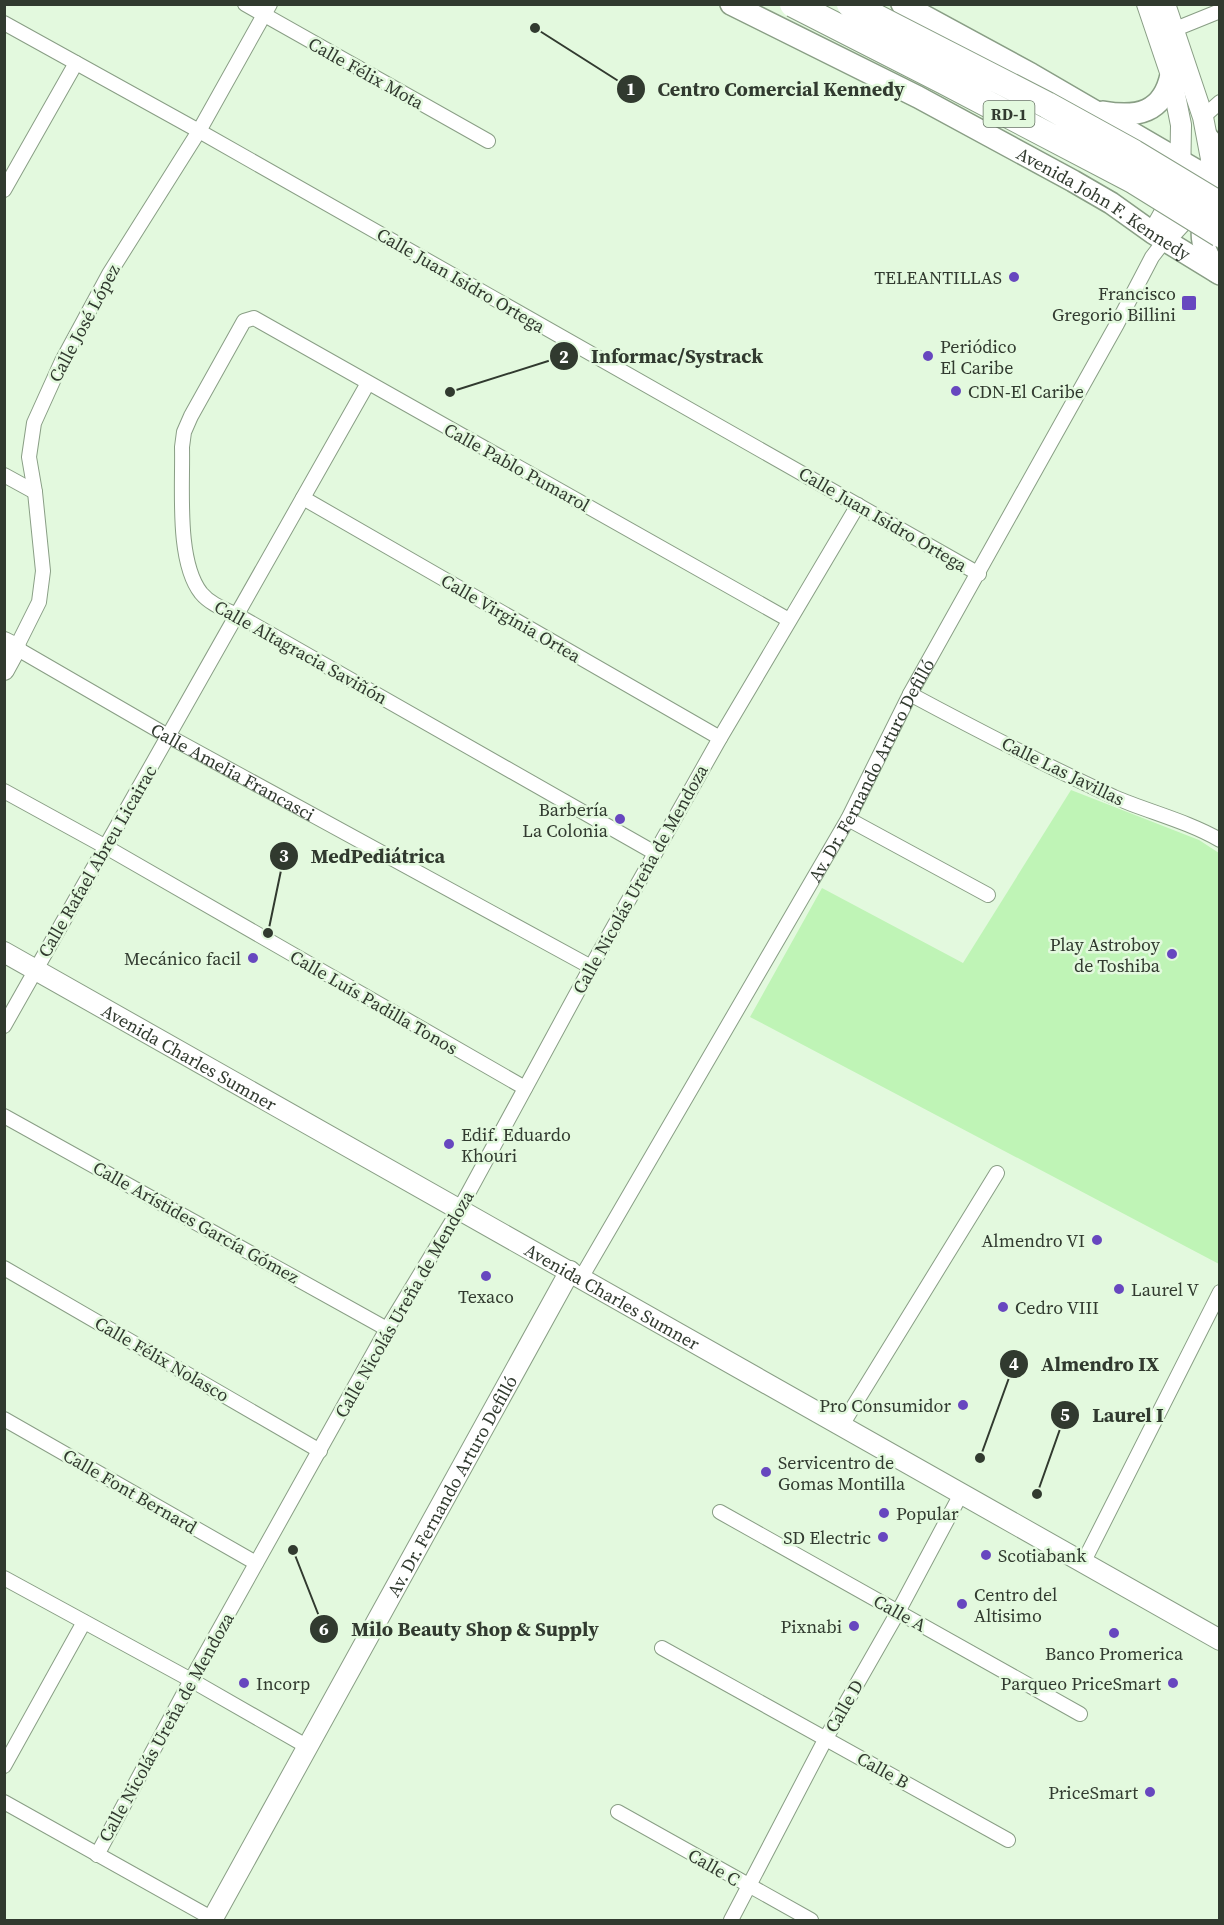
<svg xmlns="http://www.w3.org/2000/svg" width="1224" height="1925" viewBox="0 0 1224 1925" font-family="'Source Serif 4',serif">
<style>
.green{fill:#bff4b6}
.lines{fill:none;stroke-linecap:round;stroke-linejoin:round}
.street-casing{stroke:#899e85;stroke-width:16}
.secondary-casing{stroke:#899e85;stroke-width:22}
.primary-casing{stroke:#899e85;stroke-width:24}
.street{stroke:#fff;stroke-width:14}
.secondary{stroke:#fff;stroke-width:20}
.primary{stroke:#fff;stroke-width:21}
.highway-bridge-casing{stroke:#899e85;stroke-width:28;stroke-linecap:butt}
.highway-bridge{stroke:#fff;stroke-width:26}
.poi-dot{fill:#6747bf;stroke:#e3f9de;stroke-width:2}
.labels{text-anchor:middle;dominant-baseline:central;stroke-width:5;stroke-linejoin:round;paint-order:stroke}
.shield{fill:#e3f9de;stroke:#667364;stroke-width:1.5}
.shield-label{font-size:16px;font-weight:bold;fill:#313a2f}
.street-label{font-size:18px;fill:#313a2f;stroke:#e3f9de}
.poi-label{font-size:18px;fill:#313a2f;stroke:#e3f9de;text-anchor:end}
.leader{fill:none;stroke:#313a2f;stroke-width:2}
.callout-dot{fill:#313a2f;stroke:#e3f9de;stroke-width:2}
.mark-label{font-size:18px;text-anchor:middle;font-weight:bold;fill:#fff}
.callout-label{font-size:20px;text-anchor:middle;font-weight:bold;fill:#313a2f;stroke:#e3f9de;stroke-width:5;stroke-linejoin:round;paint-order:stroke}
</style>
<rect width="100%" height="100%" fill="#e3f9de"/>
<!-- green -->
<path class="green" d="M1071,790L1199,840L1219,853V1264L750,1017L822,888L963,963Z"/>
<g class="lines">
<defs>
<g id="street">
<path d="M245,4L488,141"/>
<path id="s1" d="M270,4L199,131L109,274L62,361L34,423L29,457L35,492L43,571L39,602L16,648L168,736L591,967"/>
<path d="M4,23L199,131L979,574"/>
<path d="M1173,30L1220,11"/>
<path d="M1203,117L1220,102"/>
<path d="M4,190L76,63"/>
<path d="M4,475L35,492"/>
<path d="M303,498L720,738"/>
<path d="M910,694C977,730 1045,765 1114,797C1149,812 1187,821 1220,840"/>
<path d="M4,791L106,847L525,1088"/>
<path d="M848,819L988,895"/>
<path d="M655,853L237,615C224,609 210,604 201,593C176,561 183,488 182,447L184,432L191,416L244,321L254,318L789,620"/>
<path d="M4,1026L368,383"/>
<path d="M4,1116L387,1329"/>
<path d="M4,1268L320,1451"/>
<path id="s2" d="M581,1278L848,819L910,694L1117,324L1152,257L1165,240"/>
<path d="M4,1419L256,1563"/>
<path d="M842,1425L997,1173"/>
<path d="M720,1512L1080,1714"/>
<path d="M1083,1563L1220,1292"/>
<path d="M4,1578L191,1680L308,1747"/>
<path d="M662,1648L1008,1840"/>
<path d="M4,1766L84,1622"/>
<path d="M4,1802L213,1919"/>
<path d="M618,1812L811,1920"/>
<path d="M97,1855L191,1680L387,1329L459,1210L591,967L720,738L858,505"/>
<path d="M731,1920L826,1738L898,1612L961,1494"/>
</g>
<g id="secondary">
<path d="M1147,4L1171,75L1181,125L1180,185L1153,233"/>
<path d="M1165,4L1203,117L1211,159L1209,177L1201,201L1165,240"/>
<path d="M4,642L16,648L4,670"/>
<path id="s3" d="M4,952L1220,1640"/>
<path id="s4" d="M212,1920L570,1271"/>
</g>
<g id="primary">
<path id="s5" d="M731,4L918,97L1073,181L1111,203L1153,233L1220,274"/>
<path d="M902,4L1031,74L1220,184"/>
<path d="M1103,112C1137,118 1163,113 1171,75"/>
<path d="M1209,139L1220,158"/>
<path d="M1209,213C1195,235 1205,251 1217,272"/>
</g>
</defs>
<!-- street casing -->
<use href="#street" class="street-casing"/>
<!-- secondary casing -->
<use href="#secondary" class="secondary-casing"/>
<!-- primary casing -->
<use href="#primary" class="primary-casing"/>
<!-- street -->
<use href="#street" class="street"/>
<!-- secondary -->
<use href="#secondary" class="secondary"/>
<!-- primary -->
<use href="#primary" class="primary"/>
<defs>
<path id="highway-bridge" d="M793,4L944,81L1133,180L1220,234
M850,4L1047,105L1134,153L1220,205"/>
</defs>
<!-- highway-bridge casing -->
<use href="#highway-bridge" class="highway-bridge-casing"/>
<!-- highway-bridge -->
<use href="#highway-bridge" class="highway-bridge"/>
</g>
<!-- markers -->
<g class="poi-dot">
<circle cx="1014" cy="277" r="6"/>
<rect x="1181" y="295" width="16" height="16" rx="3"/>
<circle cx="928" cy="356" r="6"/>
<circle cx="956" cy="391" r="6"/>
<circle cx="620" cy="819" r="6"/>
<circle cx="1172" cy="954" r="6"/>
<circle cx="253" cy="958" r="6"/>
<circle cx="449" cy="1144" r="6"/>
<circle cx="1097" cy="1240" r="6"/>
<circle cx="486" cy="1276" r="6"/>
<circle cx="1119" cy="1289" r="6"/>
<circle cx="1003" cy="1307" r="6"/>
<circle cx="963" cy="1405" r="6"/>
<circle cx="766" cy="1472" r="6"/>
<circle cx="884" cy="1513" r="6"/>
<circle cx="883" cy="1537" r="6"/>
<circle cx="986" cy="1555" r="6"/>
<circle cx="962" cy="1604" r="6"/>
<circle cx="854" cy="1626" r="6"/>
<circle cx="1114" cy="1633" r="6"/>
<circle cx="244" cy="1683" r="6"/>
<circle cx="1173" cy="1683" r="6"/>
<circle cx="1150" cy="1792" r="6"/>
</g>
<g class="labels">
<!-- shield labels -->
<rect class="shield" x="983.5" y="101" width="51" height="26" rx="4.5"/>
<g class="shield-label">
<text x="1009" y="114">RD-1</text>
</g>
<!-- street labels -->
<g class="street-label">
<text transform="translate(366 73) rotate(29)">Calle Félix Mota</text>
<text stroke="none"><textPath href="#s5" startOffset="423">Avenida John F. Kennedy</textPath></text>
<text transform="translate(461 280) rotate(30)">Calle Juan Isidro Ortega</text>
<text transform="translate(84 323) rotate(-62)">Calle José López</text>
<text transform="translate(517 467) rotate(29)">Calle Pablo Pumarol</text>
<text transform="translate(883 519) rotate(30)">Calle Juan Isidro Ortega</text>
<text transform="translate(511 618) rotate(30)">Calle Virginia Ortea</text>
<text transform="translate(301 652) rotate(29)">Calle Altagracia Saviñón</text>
<text stroke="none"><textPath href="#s2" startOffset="585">Av. Dr. Fernando Arturo Defilló</textPath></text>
<text stroke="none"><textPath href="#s1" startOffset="963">Calle Amelia Francasci</textPath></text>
<text transform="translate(1063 771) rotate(26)">Calle Las Javillas</text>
<text transform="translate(97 861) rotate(-60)">Calle Rafael Abreu Licairac</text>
<text transform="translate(640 879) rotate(-61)">Calle Nicolás Ureña de Mendoza</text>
<text transform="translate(374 1002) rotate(30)">Calle Luís Padilla Tonos</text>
<text stroke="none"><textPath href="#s3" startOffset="213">Avenida Charles Sumner</textPath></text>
<text transform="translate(196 1222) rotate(29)">Calle Arístides García Gómez</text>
<text stroke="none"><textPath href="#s3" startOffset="699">Avenida Charles Sumner</textPath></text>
<text transform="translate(404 1304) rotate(-60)">Calle Nicolás Ureña de Mendoza</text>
<text transform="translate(162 1359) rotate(30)">Calle Félix Nolasco</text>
<text stroke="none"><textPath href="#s4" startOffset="496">Av. Dr. Fernando Arturo Defilló</textPath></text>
<text transform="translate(130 1491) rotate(30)">Calle Font Bernard</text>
<text transform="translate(900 1613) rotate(29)">Calle A</text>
<text transform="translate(844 1706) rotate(-60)">Calle D</text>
<text transform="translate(166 1727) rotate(-61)">Calle Nicolás Ureña de Mendoza</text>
<text transform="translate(883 1770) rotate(29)">Calle B</text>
<text transform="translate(714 1867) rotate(30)">Calle C</text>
</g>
<!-- poi labels -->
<g class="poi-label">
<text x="1002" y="277">TELEANTILLAS</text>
<text x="1176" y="293">Francisco<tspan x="1176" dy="21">Gregorio Billini</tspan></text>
<text x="940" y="346" text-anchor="start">Periódico<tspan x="940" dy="21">El Caribe</tspan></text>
<text x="968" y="391" text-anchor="start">CDN-El Caribe</text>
<text x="608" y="809">Barbería<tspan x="608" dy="21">La Colonia</tspan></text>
<text x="1160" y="944">Play Astroboy<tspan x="1160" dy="21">de Toshiba</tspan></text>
<text x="241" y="958">Mecánico facil</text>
<text x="461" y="1134" text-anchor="start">Edif. Eduardo<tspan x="461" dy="21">Khouri</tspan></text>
<text x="1085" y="1240">Almendro VI</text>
<text x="1131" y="1289" text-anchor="start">Laurel V</text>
<text x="486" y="1296" text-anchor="middle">Texaco</text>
<text x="1015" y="1307" text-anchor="start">Cedro VIII</text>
<text x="951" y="1405">Pro Consumidor</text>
<text x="778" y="1462" text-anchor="start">Servicentro de<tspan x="778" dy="21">Gomas Montilla</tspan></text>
<text x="896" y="1513" text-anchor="start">Popular</text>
<text x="871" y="1537">SD Electric</text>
<text x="998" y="1555" text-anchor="start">Scotiabank</text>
<text x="974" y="1594" text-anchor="start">Centro del<tspan x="974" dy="21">Altisimo</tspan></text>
<text x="842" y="1626">Pixnabi</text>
<text x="1114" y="1653" text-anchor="middle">Banco Promerica</text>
<text x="256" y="1683" text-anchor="start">Incorp</text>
<text x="1161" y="1683">Parqueo PriceSmart</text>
<text x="1138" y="1792">PriceSmart</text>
</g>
</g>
<!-- callouts -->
<path class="leader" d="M535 28L631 89M450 392L564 356M268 933L284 856M980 1458L1014 1364M1037 1494L1065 1415M293 1550L324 1629"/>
<g class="callout-dot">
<circle cx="535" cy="28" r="6"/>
<circle cx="450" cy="392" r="6"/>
<circle cx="268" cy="933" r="6"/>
<circle cx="980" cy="1458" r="6"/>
<circle cx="1037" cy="1494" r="6"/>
<circle cx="293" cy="1550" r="6"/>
<circle cx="631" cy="89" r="15"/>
<circle cx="564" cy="356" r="15"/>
<circle cx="284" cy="856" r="15"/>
<circle cx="1014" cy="1364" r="15"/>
<circle cx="1065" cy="1415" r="15"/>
<circle cx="324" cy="1629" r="15"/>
</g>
<g class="mark-label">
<text x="631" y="95">1</text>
<text x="564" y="363">2</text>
<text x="284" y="862">3</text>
<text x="1014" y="1370">4</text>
<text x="1065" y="1421">5</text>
<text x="324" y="1635">6</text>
</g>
<g class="callout-label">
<text x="781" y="96">Centro Comercial Kennedy</text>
<text x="677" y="363">Informac/Systrack</text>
<text x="378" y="863">MedPediátrica</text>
<text x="1100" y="1371">Almendro IX</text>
<text x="1128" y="1422">Laurel I</text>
<text x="475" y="1636">Milo Beauty Shop &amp; Supply</text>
</g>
<!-- border -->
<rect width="1224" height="1925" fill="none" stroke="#313a2f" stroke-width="12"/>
</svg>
